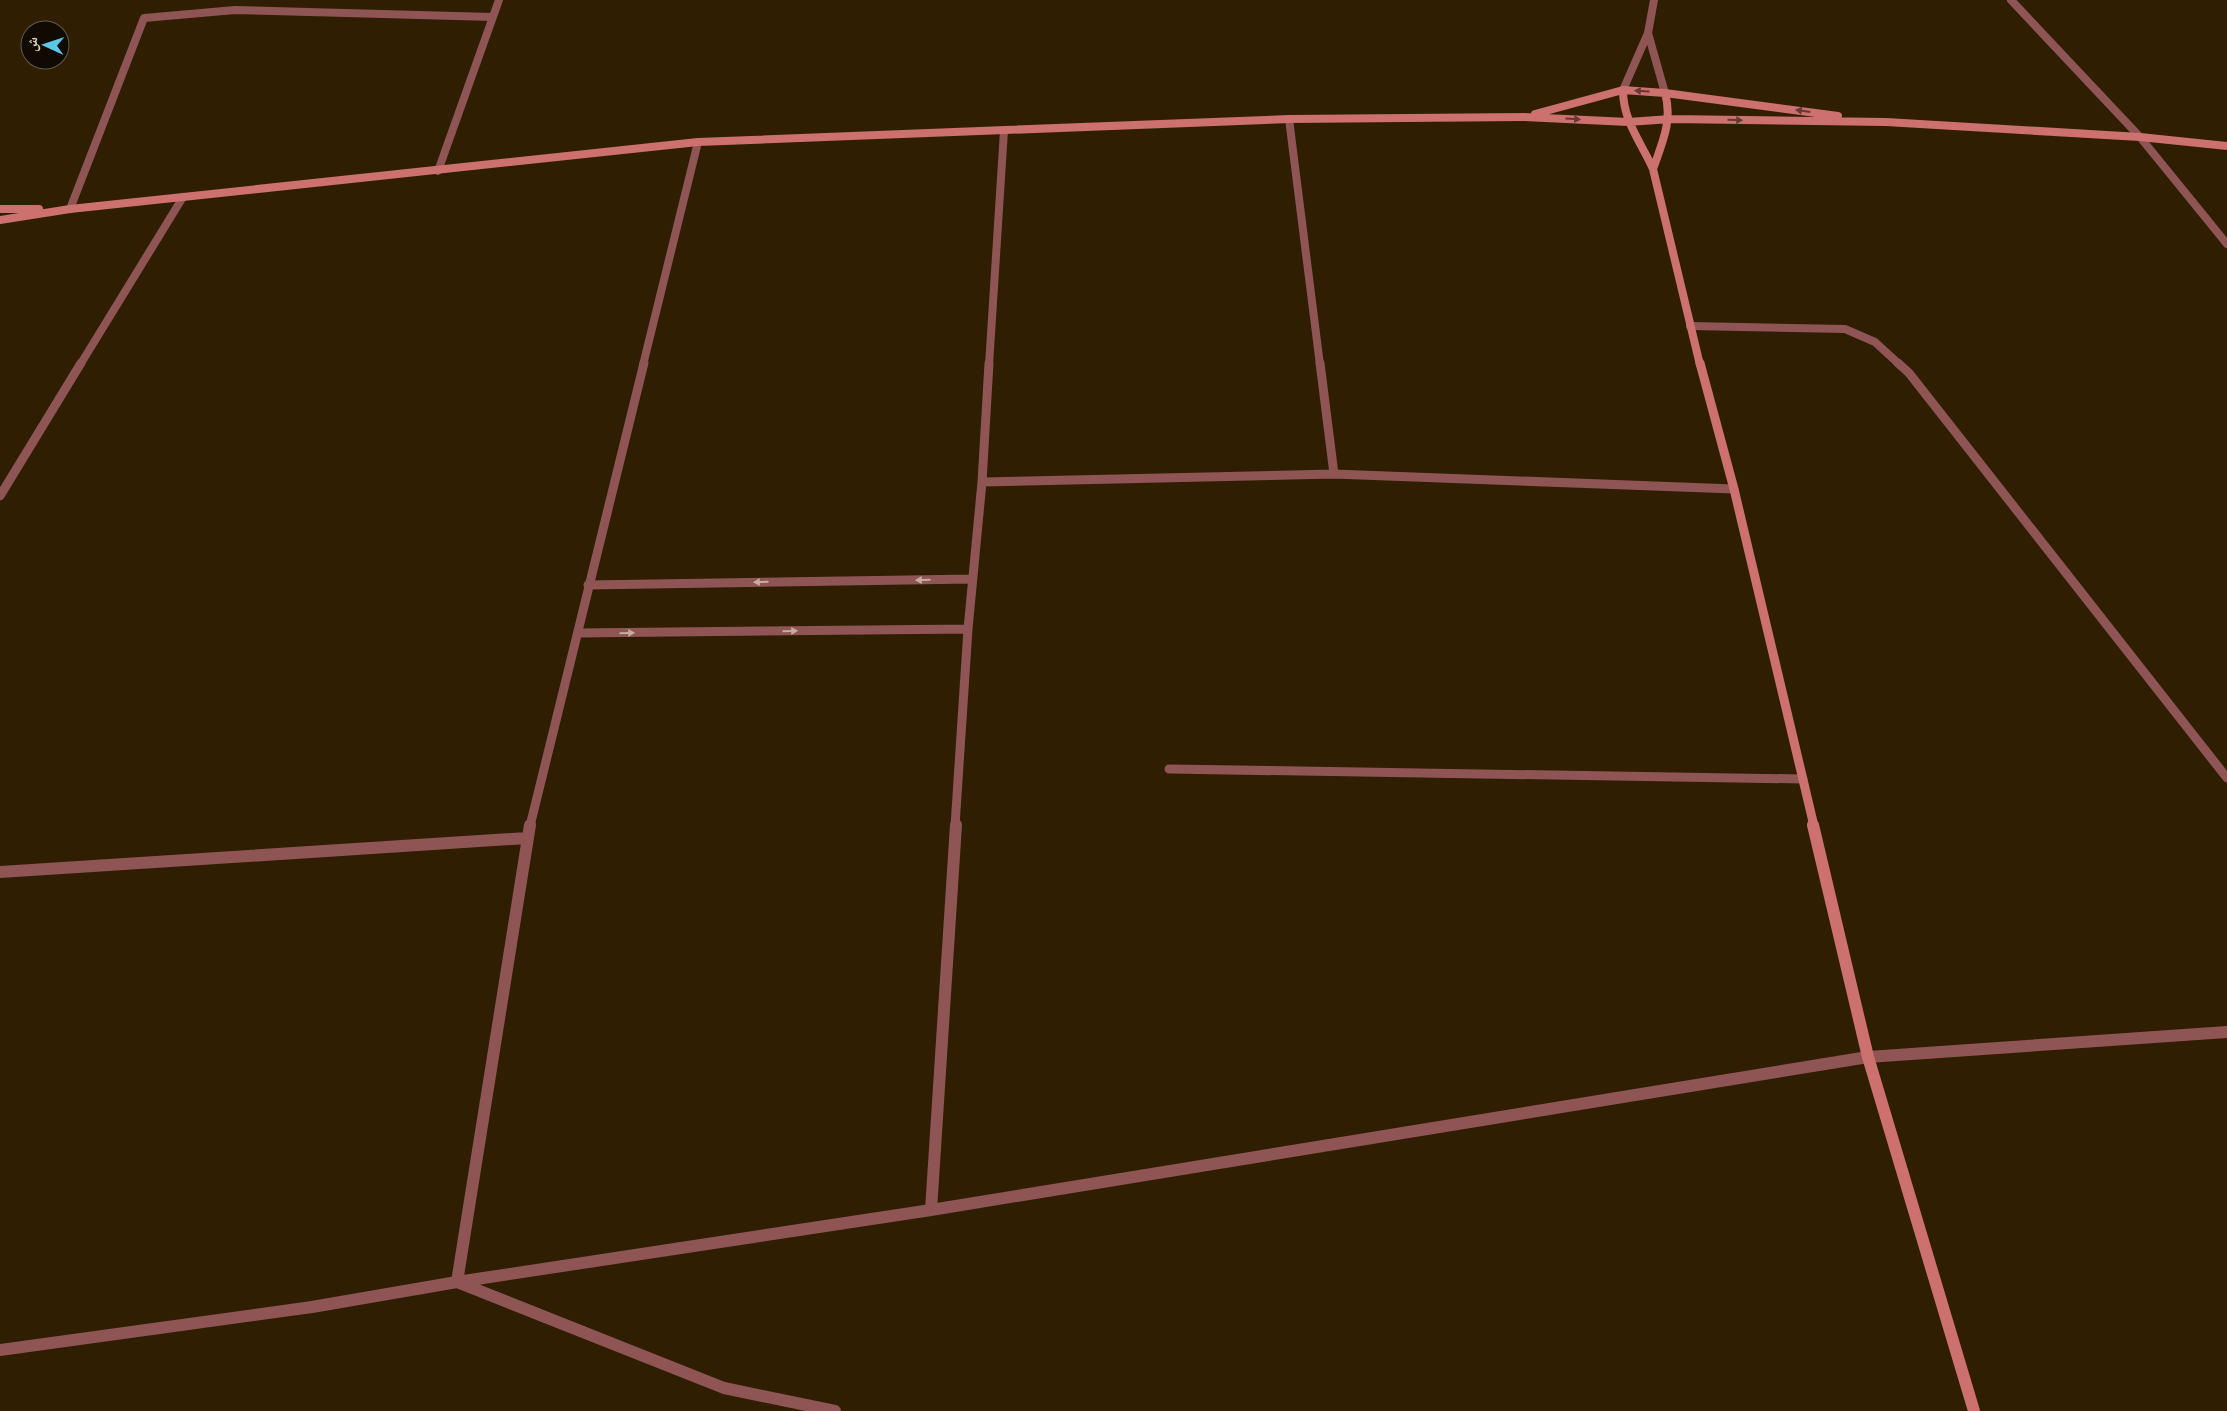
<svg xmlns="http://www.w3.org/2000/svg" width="2227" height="1411" viewBox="0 0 2227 1411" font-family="Spectral,'Noto Naskh Arabic',serif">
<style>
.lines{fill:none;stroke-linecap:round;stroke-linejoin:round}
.lane{stroke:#8f5454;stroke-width:9}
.street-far2{stroke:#8f5454;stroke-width:8}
.street-far1{stroke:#8f5454;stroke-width:9}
.street{stroke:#8f5454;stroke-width:12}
.secondary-far2{stroke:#cc7070;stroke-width:8}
.secondary-far1{stroke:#cc7070;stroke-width:9}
.secondary{stroke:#cc7070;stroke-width:12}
.oneway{fill:#653833}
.oneway2{fill:#c5aca0}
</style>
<rect width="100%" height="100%" fill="#2f1e02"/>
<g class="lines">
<!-- lane -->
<path class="lane" d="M1169,769L1803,779"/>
<!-- street-far2 -->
<path class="street-far2" d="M2011,0L2140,137L2227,244
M1648,33L1665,93
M1623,90L1648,33L1654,0
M1289,119L1320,365
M438,171L499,0
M70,209L144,18L235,10L492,17
M1690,326L1845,329L1875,342L1900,365
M80,365L183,197
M643,365L698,142
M989,365L1004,131"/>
<!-- street-far1 -->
<path class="street-far1" d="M1320,363L1334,474
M1898,363L1909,373L2227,778
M982,482L1334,474L1734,489
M0,496L81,363
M588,585L972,579
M578,633L968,629
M530,826L644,363
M955,826L968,629L982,482L989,363"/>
<!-- street -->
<path class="street" d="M530,825L457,1282L724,1388L835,1411
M0,872L527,838
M931,1210L956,825
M0,1350L312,1307L457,1282L931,1210L1868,1057L2227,1032"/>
<!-- secondary-far2 -->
<path class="secondary-far2" d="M1623,90C1623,121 1641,142 1653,169L1700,365
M1535,114L1623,90L1665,93L1838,116
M1653,169C1662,143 1673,121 1665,93
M0,209H39
M0,220L70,209L698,142L1289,119L1524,117L1628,122L1671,119L1886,122L2140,137L2227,146"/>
<!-- secondary-far1 -->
<path class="secondary-far1" d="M1700,363L1734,489L1814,826"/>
<!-- secondary -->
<path class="secondary" d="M1813,825L1868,1057L1974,1411"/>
</g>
<!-- one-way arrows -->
<defs><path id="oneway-solid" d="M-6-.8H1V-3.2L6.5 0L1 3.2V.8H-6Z" transform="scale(1.25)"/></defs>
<g class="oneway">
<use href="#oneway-solid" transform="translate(1642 91) rotate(-176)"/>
<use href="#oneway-solid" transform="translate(1803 111) rotate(-172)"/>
<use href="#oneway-solid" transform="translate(1573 119) rotate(3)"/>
<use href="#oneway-solid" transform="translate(1735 120) rotate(1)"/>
</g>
<g class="oneway2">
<use href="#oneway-solid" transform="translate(923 580) rotate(179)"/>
<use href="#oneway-solid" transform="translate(761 582) rotate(179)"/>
<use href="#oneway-solid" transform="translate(790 631) rotate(-1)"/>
<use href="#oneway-solid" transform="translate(627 633) rotate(-1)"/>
</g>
<!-- north arrow -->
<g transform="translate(45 45) rotate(273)"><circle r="24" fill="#110a02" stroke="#625a4e"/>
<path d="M0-4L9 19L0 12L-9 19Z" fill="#5bc8e6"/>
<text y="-8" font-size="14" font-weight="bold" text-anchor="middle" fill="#dcd1c1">ش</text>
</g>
</svg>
